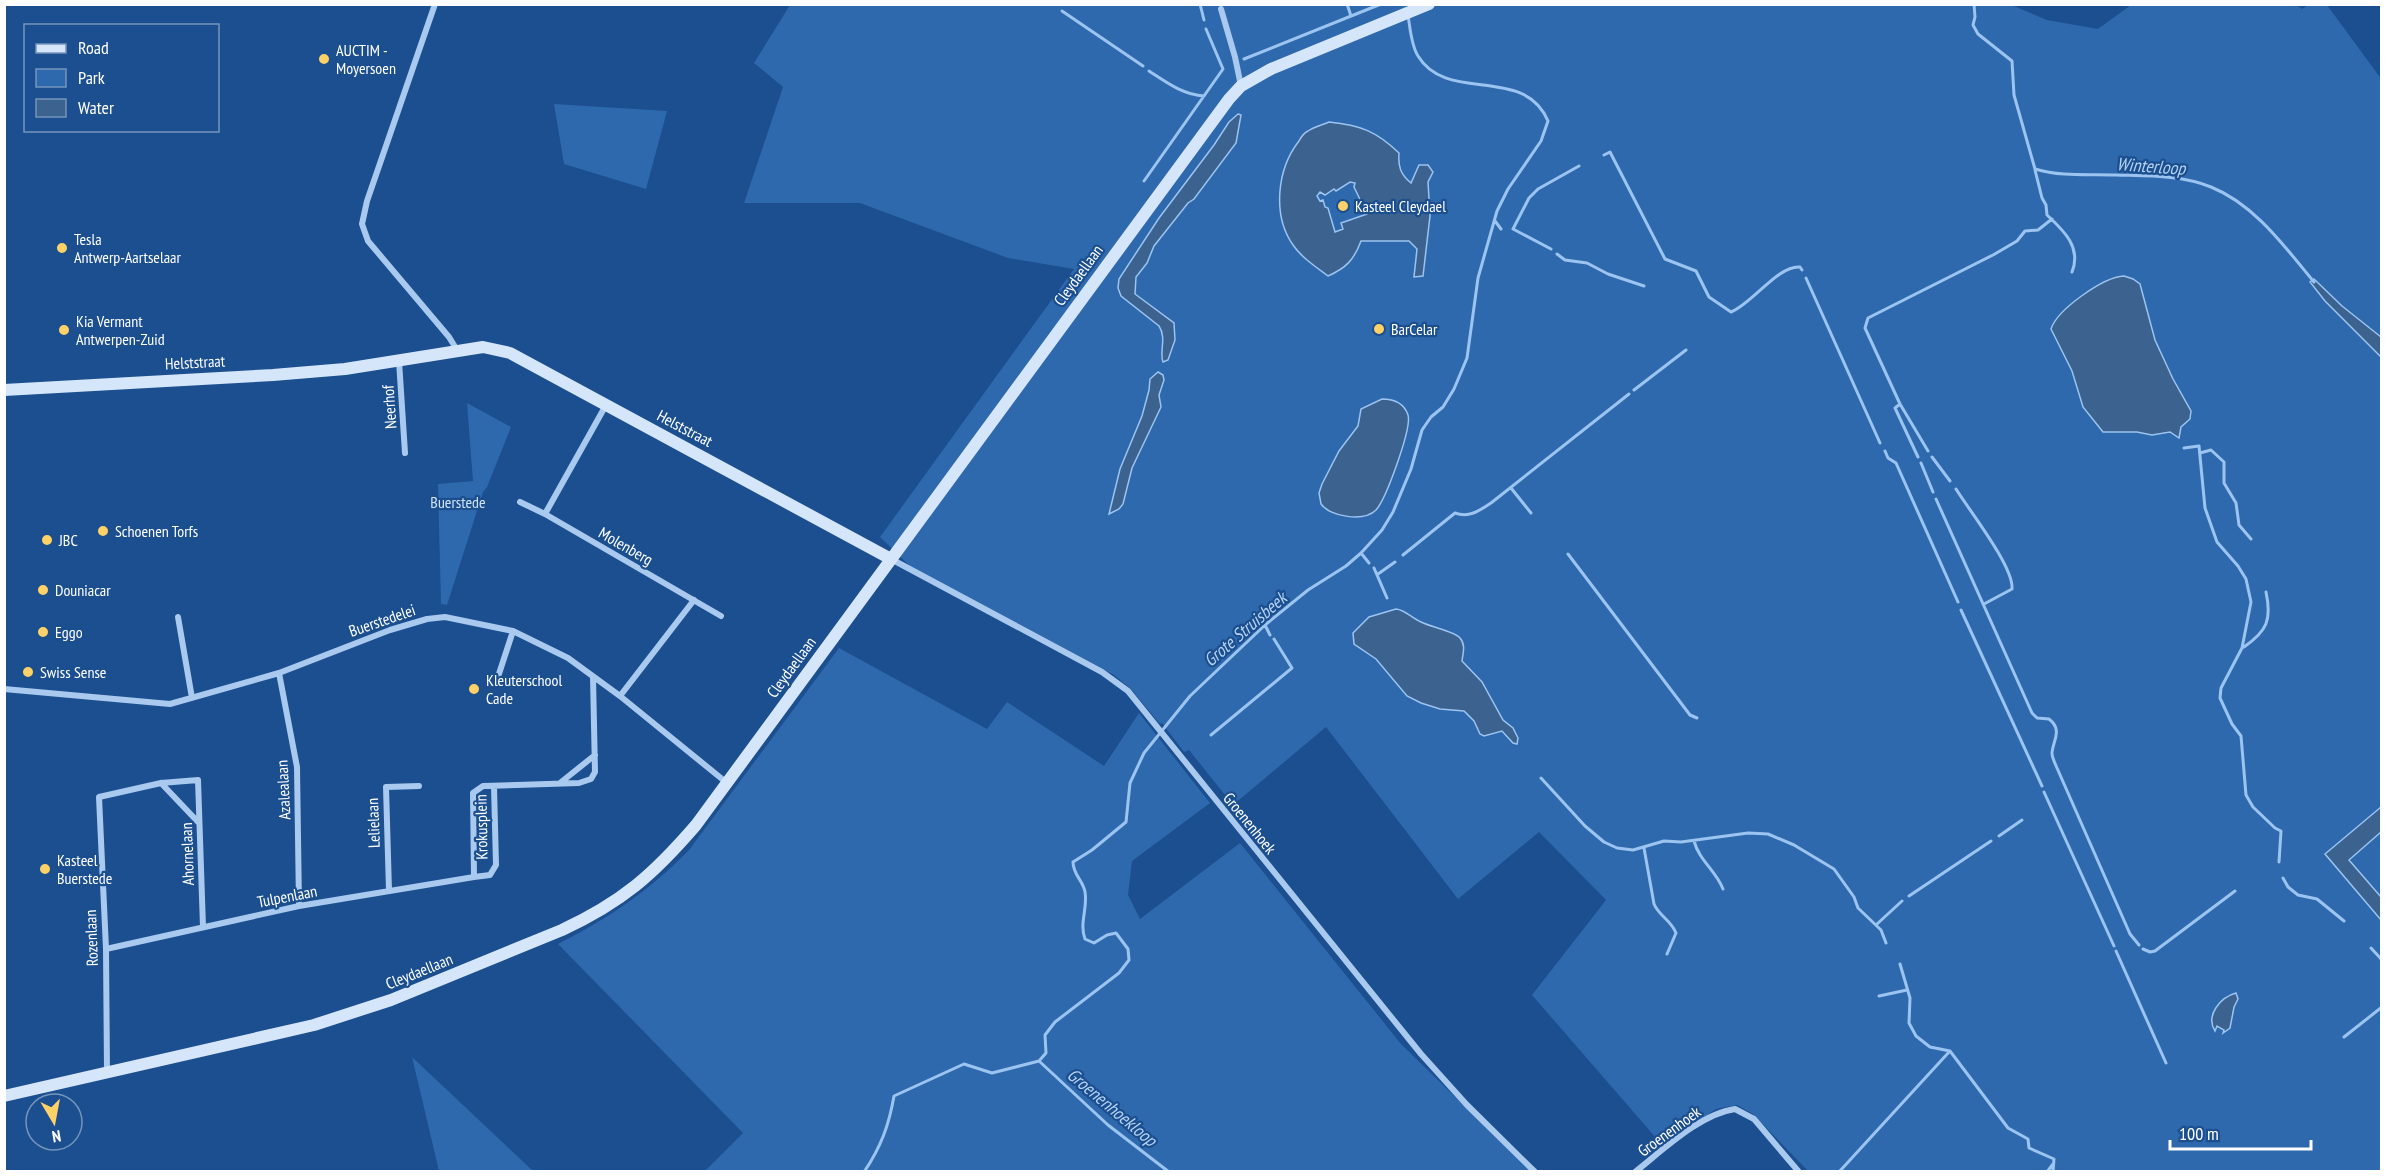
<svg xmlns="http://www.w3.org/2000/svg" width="2386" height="1176" viewBox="0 0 2386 1176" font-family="'PT Sans Narrow',sans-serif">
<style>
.green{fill:#2e69ad}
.water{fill:#3c6290;stroke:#9cc4f0;stroke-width:1.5;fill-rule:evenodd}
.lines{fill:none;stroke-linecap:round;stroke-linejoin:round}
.stream{stroke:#9cc4f0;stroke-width:3}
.street{stroke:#a9c9ee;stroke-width:6}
.secondary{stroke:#d6e6fa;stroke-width:12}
.poi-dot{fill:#ffd166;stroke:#1b4f8f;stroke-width:2}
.labels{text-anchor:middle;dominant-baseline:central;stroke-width:4.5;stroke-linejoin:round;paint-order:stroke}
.poi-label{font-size:16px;fill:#fff;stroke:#1b4f8f;text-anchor:start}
.street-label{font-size:16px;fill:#fff;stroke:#1b4f8f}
.park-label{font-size:16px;fill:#cfe3fa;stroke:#1b4f8f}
.water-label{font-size:18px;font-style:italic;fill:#b5d3f5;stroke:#1b4f8f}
</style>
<rect width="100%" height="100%" fill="#1b4f8f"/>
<!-- green -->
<path class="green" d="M2009,4L2047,20L2098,29L2131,5L2295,4L2302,9L2308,5H2327L2382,80L2381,1171H1808L1753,1114L1737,1105L1716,1109L1663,1146L1532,995L1606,900L1539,832L1458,899L1326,727L1233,805L1189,750L1184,752L1162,723L1160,724L1131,689L1114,675L912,568L880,537L1074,269L1008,258L860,203H744L783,87L754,63L790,5Z
M554,104L667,111L646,189L564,164Z
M467,403L511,427L487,487L483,492L447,605L441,604L438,484L473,481Z
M839,648L987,729L1007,702L1104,766L1139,713L1210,803L1132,861L1128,895L1140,919L1240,843L1401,1044L1531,1171H705L743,1133L558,944C609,918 649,891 689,850Z
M412,1057L533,1171H439Z"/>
<!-- water -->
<path class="water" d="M1238,114L1241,115L1236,143L1194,199L1188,203L1154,246L1147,263L1136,277L1135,294L1174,323L1175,340L1168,360L1163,362C1159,352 1167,338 1159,326L1121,296L1118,288L1119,279L1159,218L1214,145L1229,122Z
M1329,122C1360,125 1376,131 1399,153C1398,166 1400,174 1411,183L1419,165H1428L1433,172L1428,182L1430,216L1423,276L1414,277L1417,249L1409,241H1361C1354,260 1346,268 1328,276C1316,267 1302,258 1293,245C1272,215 1277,169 1299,141C1301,137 1304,133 1308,131C1314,127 1322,125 1329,122ZM1350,182L1355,183L1354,187L1367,214L1341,223L1343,229L1335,232L1328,208L1325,207L1323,200L1320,201L1317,196L1320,192L1325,195L1334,189L1336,191Z
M2124,276L2133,279L2140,284L2155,340L2173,379L2191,411L2190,419L2181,427L2179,438L2170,432L2152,435L2137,432H2103L2083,407L2072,371L2051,329C2057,310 2103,277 2124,276Z
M2314,279L2342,306L2381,337V357L2325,301L2310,282Z
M1158,372L1163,375L1164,380L1159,395L1161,407L1132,468L1123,504L1119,509L1109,514L1120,469L1142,416L1149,390L1150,379Z
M1382,399C1393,399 1404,403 1408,415C1412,428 1386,499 1376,510C1364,522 1330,517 1321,504L1319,493L1322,484L1339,451L1358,426L1361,409Z
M1396,609C1406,610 1411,618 1421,622C1430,627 1455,631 1460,638C1466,645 1463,653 1462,661L1482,682L1503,720L1513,728L1518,738L1517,744L1513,743L1502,731L1484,736L1480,734L1474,721L1464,711L1440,709L1421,703L1407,696L1376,659L1354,644L1353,633L1369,617Z
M2381,807V832L2349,860L2381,897V920L2325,854Z
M2236,993L2238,999L2234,1007L2230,1028L2223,1033L2224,1030L2217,1026L2215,1031C2205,1015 2221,997 2236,993Z"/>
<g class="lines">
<!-- stream -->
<path class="stream" d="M1200,4L1204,20
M1347,4L1351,16
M1974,4L1975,17L1973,25L1978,34L2012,61L2014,95L2035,169C2062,177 2088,174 2116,175C2147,176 2182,175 2211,187C2254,204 2285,247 2314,282
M1062,11L1143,66
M1244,59L1381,4
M1149,71C1166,82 1183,95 1204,96
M1604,155L1610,152L1665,259L1696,271L1709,297L1731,312C1752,304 1778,265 1800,267L1802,270
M2035,170L2042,198L2046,205L2047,215C2063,230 2082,247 2072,272
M1144,181L1223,69L1206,29
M1495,221L1501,229
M1551,249L1513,229L1529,198L1538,189L1579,166
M1557,254L1565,260L1587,263L1608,274L1644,286
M1806,278L1880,443
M1634,390L1686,350
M1900,404L1928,451
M2184,448L2199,446L2205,508L2217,542L2238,566L2246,579L2251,602L2242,648L2221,688L2220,698L2232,724L2241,736L2246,795L2253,807L2275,828L2281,831L2279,862
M1885,451L1888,458L1896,463L1958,602
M2200,453L2211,450L2224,462V483L2236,503L2239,525L2251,539
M1918,457L1895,408L1900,404L1865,328L1868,318L1993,255L2017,241L2025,231L2038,230L2052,219
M1932,457L1950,481
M1921,463L1933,492
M1511,488L1531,513
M1956,489C1969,510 2014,567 2012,589L1984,604
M1936,499L2032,713L2037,718L2049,719C2063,730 2053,740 2052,753C2052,758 2055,763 2057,768L2130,934L2139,945
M1361,553L1369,563
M1568,554L1690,715L1697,718
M1403,555L1455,513C1469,518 1479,511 1491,503L1629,394
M1374,568L1387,598
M1378,574L1395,562
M1961,610L2042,786
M1265,625L1270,635
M2244,647C2267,631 2272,620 2266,592
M1211,735L1292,668L1274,639
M1541,778L1585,826L1604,842L1617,848L1633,850L1664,841L1681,842L1748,833L1768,834L1794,845L1834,869L1854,897L1858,908L1881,930L1886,943
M2044,792L2114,946
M1999,836L2022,820
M1694,841C1699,860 1716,871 1723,889
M1644,848L1654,904C1659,916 1671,920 1676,933L1667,954
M2283,878L2288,887L2298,895L2317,899L2344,921
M1909,896L1991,841
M1877,924L1902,901
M2371,948L2382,960
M2143,949L2150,952L2155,951L2235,891
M2116,951L2166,1063
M1900,964L1910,998L1909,1023L1916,1036L1930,1047L1950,1051L2008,1128L2028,1139L2029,1148L2054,1159L2053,1172
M1879,996L1907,990
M2344,1037L2382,1007
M1039,1061L1108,1125L1169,1172
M864,1172C881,1147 889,1125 894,1096L964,1064L992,1073L1039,1061L1046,1053L1045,1035L1055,1022L1119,973L1129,960L1128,949L1116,933L1107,935L1094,943L1085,939C1079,923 1088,908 1085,892C1083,880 1073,875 1073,862L1092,850L1126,822L1130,783L1144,753L1190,696L1265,625L1308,590L1346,566L1361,553L1382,530L1393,512L1411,469L1422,430L1431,417L1443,407L1454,389L1467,358L1478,278L1497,211L1508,189L1541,141L1548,121C1524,64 1447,104 1418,56C1411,45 1410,27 1408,15
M1839,1172L1949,1052
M2047,1172L2053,1164"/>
<!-- street -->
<path class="street" d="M435,4L367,201L362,224L368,241L449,337L457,350
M1221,9L1235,57L1241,86
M399,361L405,453
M520,502L545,514L606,405
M545,514L721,616
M891,559L1102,672L1128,691L1421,1054L1467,1105L1535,1172
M178,617L192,698
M279,673L297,767L299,906
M496,683L513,631
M4,689L170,704L279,673L390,630L427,619L445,617L513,631L568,658L620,696L727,783
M620,696L694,600
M161,783L199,823
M560,783L595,755
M494,786L496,865L490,875L474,877L473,793L483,786L579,783L591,779L595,772L593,677
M389,891L386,787L419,786
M106,949L299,906L474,877
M107,1072L106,949L99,797L161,783L198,780L203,927
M1635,1172C1663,1150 1700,1114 1735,1109L1754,1119L1799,1172"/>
<!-- secondary -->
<path class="secondary" d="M4,390L273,375L345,369L483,347L510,353L891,559
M4,1096L314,1025L391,1000L562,930C622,902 653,875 696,825L1229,99L1241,86L1271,69L1429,4"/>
</g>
<!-- markers -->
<g class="poi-dot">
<circle cx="324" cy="59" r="6"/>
<circle cx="1343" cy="206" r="6"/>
<circle cx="62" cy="248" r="6"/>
<circle cx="1379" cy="329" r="6"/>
<circle cx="64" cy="330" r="6"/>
<circle cx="103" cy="531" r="6"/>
<circle cx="47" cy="540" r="6"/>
<circle cx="43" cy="590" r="6"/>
<circle cx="43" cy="632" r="6"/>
<circle cx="28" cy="672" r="6"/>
<circle cx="474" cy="689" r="6"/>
<circle cx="45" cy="869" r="6"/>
</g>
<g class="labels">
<!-- poi labels -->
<g class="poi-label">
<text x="336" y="50">AUCTIM -<tspan x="336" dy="18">Moyersoen</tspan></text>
<text x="1355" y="206">Kasteel Cleydael</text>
<text x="74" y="239">Tesla<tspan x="74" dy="18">Antwerp-Aartselaar</tspan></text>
<text x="76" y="321">Kia Vermant<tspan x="76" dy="18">Antwerpen-Zuid</tspan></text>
<text x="1391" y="329">BarCelar</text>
<text x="115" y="531">Schoenen Torfs</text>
<text x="59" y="540">JBC</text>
<text x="55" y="590">Douniacar</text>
<text x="55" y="632">Eggo</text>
<text x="40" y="672">Swiss Sense</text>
<text x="486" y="680">Kleuterschool<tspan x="486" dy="18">Cade</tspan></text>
<text x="57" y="860">Kasteel<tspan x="57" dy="18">Buerstede</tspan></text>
</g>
<!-- street labels -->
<g class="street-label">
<text transform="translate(1078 275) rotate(-54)">Cleydaellaan</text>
<text transform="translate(195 362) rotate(-3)">Helststraat</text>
<text transform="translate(389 407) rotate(-94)">Neerhof</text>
<text transform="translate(685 428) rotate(28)">Helststraat</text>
<text transform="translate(626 546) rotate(30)">Molenberg</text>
<text transform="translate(382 620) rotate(-19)">Buerstedelei</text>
<text transform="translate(791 667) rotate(-54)">Cleydaellaan</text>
<text transform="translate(283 790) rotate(-93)">Azalealaan</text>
<text transform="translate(373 823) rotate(-92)">Lelielaan</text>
<text transform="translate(1250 823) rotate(51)">Groenenhoek</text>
<text transform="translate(481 827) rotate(-91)">Krokusplein</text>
<text transform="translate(187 854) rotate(-92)">Ahornelaan</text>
<text transform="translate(287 896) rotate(-11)">Tulpenlaan</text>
<text transform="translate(91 938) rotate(-92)">Rozenlaan</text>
<text transform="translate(419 971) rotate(-22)">Cleydaellaan</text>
<text transform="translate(1669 1131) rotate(-36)">Groenenhoek</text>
</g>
<!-- park labels -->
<g class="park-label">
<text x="458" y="502">Buerstede</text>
</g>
<!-- water labels -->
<g class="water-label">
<text transform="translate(2151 166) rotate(4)">Winterloop</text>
<text transform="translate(1245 629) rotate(-41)">Grote Struisbeek</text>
<text transform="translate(1112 1107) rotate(40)">Groenenhoekloop</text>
</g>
</g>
<!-- border -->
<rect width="2386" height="1176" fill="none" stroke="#ffffff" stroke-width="12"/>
<!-- legend -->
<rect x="24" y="24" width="195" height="108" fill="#1b4f8f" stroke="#7695bc" stroke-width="1.5"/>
<rect x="36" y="44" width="30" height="9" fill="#d6e6fa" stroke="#7695bc" stroke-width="1.5"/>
<text x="78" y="54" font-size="18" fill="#ffffff">Road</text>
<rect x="36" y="69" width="30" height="18" fill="#2e69ad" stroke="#7695bc" stroke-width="1.5"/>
<text x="78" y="84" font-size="18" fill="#ffffff">Park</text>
<rect x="36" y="99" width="30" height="18" fill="#3c6290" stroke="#7695bc" stroke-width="1.5"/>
<text x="78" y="114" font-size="18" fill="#ffffff">Water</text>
<!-- north arrow -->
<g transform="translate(54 1122) rotate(170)"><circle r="28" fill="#1b4f8f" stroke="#7695bc" stroke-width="1.5"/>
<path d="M0-4.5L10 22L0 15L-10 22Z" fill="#ffd166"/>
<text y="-9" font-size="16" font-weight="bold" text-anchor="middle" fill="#ffffff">N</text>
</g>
<!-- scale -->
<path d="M2170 1140v9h141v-9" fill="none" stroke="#ffffff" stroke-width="3"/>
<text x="2179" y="1140" font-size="18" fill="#ffffff" stroke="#1b4f8f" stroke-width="4.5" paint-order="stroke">100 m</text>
</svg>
